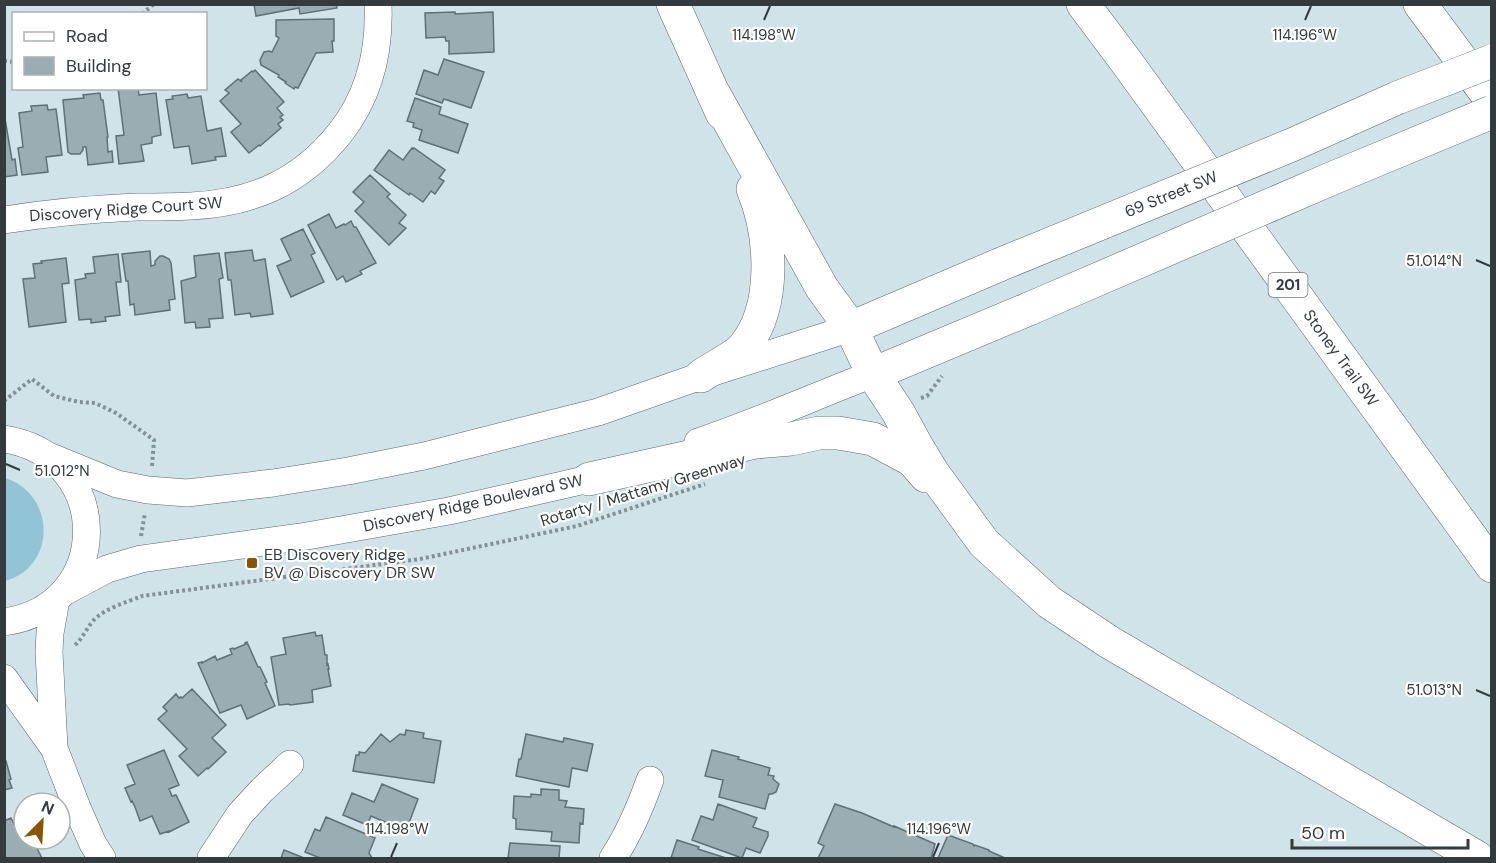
<svg xmlns="http://www.w3.org/2000/svg" width="1496" height="863" viewBox="0 0 1496 863" font-family="'DM Sans',sans-serif">
<style>
.green{fill:#91c4d5}
.building{fill:#9aadb3;stroke:#5f7076;stroke-width:1.5}
.lines{fill:none;stroke-linecap:round;stroke-linejoin:round}
.minor-casing{stroke:#586a6f;stroke-width:28}
.major-casing{stroke:#586a6f;stroke-width:34}
.highway-casing{stroke:#586a6f;stroke-width:34}
.path{stroke:#839195;stroke-width:4;stroke-dasharray:3 3;stroke-linecap:butt}
.minor{stroke:#fff;stroke-width:27}
.major{stroke:#fff;stroke-width:33}
.highway{stroke:#fff;stroke-width:33}
.major-bridge-casing{stroke:#586a6f;stroke-width:34;stroke-linecap:butt}
.major-bridge{stroke:#fff;stroke-width:33}
.ticks{fill:none;stroke:#333b3e;stroke-width:2}
.poi-dot{fill:#8a5502;stroke:#fff;stroke-width:2}
.labels{text-anchor:middle;dominant-baseline:central;stroke-width:4.5;stroke-linejoin:round;paint-order:stroke}
.shield{fill:#fff;stroke:#707678;stroke-width:1.5}
.shield-label{font-size:15px;font-weight:bold;fill:#333b3e}
.street-label{font-size:16px;fill:#333b3e;stroke:#fff}
.poi-label{font-size:16px;fill:#333b3e;stroke:#fff;text-anchor:start}
.ticks-label{font-size:15px;text-anchor:middle;fill:#333b3e;stroke:#fff;stroke-width:4.5;stroke-linejoin:round;paint-order:stroke}
</style>
<rect width="100%" height="100%" fill="#cfe3e9"/>
<!-- green -->
<path class="green" d="M5,478C56,494 57,567 5,581Z"/>
<!-- building -->
<path class="building" d="M254,4H336L337,8L300,14L299,8L256,16Z
M455,12V14L493,12L494,52L449,54V41H446L445,37L426,38L425,13Z
M334,19V41H332L333,52L316,53L298,88L295,87L294,89L285,83L286,82L278,77L279,75L261,65L260,60L264,52L269,51L272,52L279,38L276,36V20Z
M444,59L484,72L471,108L444,99L442,103L416,94L424,70L438,75Z
M255,70L284,102L277,108L283,115L280,117L283,120L278,124L281,128L260,146L259,145L249,153L231,132L241,124L220,101L229,93L225,90L238,79L242,82L241,80L252,71L253,72Z
M118,88H138L139,95L156,93L161,135L152,137V143L141,145L144,161L119,164L116,136L124,135Z
M100,93L101,100H103L108,137H107L108,152L112,151L113,162L88,165L86,147H83V150L80,154H71L68,152L63,100L84,98L83,95Z
M187,94L188,98L201,96L207,131L221,128L226,156L215,157L216,160L192,164L189,146L174,148L166,100L173,99L172,96Z
M415,98L441,107L439,114L468,124L458,153L419,140L422,130L413,127L414,123L407,121Z
M47,105L48,110L56,109L62,155L46,157L48,172L22,175L18,148L23,147L19,113L32,111L31,106Z
M4,113L12,160L15,159L17,175L4,177Z
M412,148L413,149L414,148L445,170L439,178L444,181L435,194L431,191L423,202L410,193L409,195L374,170L389,150L403,160Z
M370,175L390,194L387,197L406,215L399,223L406,228L389,245L355,211L364,202L353,192Z
M329,214L336,228L344,224L345,225L351,221L354,227H356L376,263L360,271L362,274L346,282L343,276L337,280L308,225Z
M303,229L315,253L311,255L324,282L291,297L277,266L291,260L281,239Z
M252,250L254,261L265,259L273,314L251,317L250,313L235,315L231,280H228L225,253Z
M150,251L151,266L155,265V261L160,256H163L169,259L171,263L175,299L169,300L170,310L135,315L134,304L130,305L128,281H126L122,254Z
M219,253L223,278L219,279L223,318L209,319L210,327L196,328L195,322L185,323L181,281L196,277L194,256Z
M118,254L121,282H116L120,315L105,317L106,321L91,323V319L79,320L75,280L86,278L85,274L95,273L93,257Z
M66,258L69,283L62,284L66,322L29,327L23,279L35,278L33,264L42,263L41,261Z
M315,632L316,636L322,635L325,655H327V665L328,664L329,669H328L331,686L312,690L313,702L290,705L289,704L279,705L271,657L286,654L283,638Z
M247,642L258,667H260L267,682L265,683L275,706L247,719L241,705L220,713L198,663L202,662V663L215,656L217,660L232,654L230,649L233,648L234,649L246,644L245,643Z
M192,689L226,725L212,738L226,752L208,769L207,768L198,776L179,756L187,749L158,719L167,711L163,707L176,694L179,698L181,697L182,698Z
M406,730L424,733L423,738L441,741L434,783L353,771L356,755H359V752L365,753L381,734L390,742L400,734L405,735Z
M526,734L563,742L564,738L593,744L587,771L572,768L569,787L516,776L519,759H521Z
M164,750L179,785L169,789L172,796L176,795L189,822L169,832V831L160,834L152,816L140,821L135,807L132,801L131,802L125,788L135,784L127,765Z
M712,750L739,757L738,759L770,768L768,775L774,776L773,779L779,784L776,792L772,794H769L765,809L719,797L723,780L705,776Z
M6,761L11,779L9,780L12,788L4,790V762Z
M382,784L418,799L406,831L371,816L367,825L343,815L352,793L374,802Z
M541,789L559,790V800L567,801L565,807L584,809L583,824L580,823L579,843L551,841L552,832L516,829V819L513,818L514,796L531,797V794L541,795Z
M718,804L757,818L753,827L768,832V836L760,853L746,848L742,858L692,840L701,816L713,820Z
M835,804L862,813L894,827V826L935,844L931,858H818L824,846L818,843Z
M326,817L375,838L369,853L372,858H320L305,852L315,829L320,831Z
M11,818L21,838L24,836V839H32L42,858H4V821Z
M948,835L973,844L974,846L975,845L989,850V851L1005,858H938Z
M677,840L699,847L698,849L726,858H671Z
M510,843L560,846L559,858H508Z
M284,850L304,858H281Z"/>
<g class="lines">
<defs>
<path id="minor" d="M4,220C48,213 92,209 136,207C154,207 172,207 191,206C253,203 301,182 340,133C370,95 380,52 378,4
M4,439C114,456 114,607 4,622
M698,442C758,422 815,396 873,374
M51,457L117,484L148,490L187,493L273,483L348,471L424,456L598,412L701,376L851,328
M64,592L107,569L141,559L307,536L449,511L589,479L608,473
M4,678L54,748L78,810L93,844L102,858
M54,748L49,652L50,633L56,600
M211,858L240,814L262,790L290,764
M613,858C629,834 640,808 650,780"/>
<path id="major" d="M851,328L999,265
M873,374L1031,308"/>
<path id="highway" d="M673,4L722,113
M1083,4L1125,60L1492,566
M1420,4L1492,101
M714,94L822,288L851,328L873,374L898,412L916,445L933,473L984,543L1049,602L1109,642L1478,858
M701,376C712,368 735,357 743,348C777,308 772,235 753,189
M589,479L756,442L791,439L819,433H838L873,439L912,460L926,476"/>
</defs>
<!-- minor casing -->
<use href="#minor" class="minor-casing"/>
<!-- major casing -->
<use href="#major" class="major-casing"/>
<!-- highway casing -->
<use href="#highway" class="highway-casing"/>
<!-- path -->
<path class="path" d="M142,14L154,4
M4,61L14,62
M921,398L927,396L942,376
M4,401L32,379L54,396L79,402L95,403L116,413L154,440L152,466
M141,536L145,513
M75,645C83,638 86,629 93,621C103,609 127,602 142,596L420,559L577,526L705,484"/>
<!-- minor -->
<use href="#minor" class="minor"/>
<!-- major -->
<use href="#major" class="major"/>
<!-- highway -->
<use href="#highway" class="highway"/>
<defs>
<path id="major-bridge" d="M999,265L1294,144L1397,98L1492,61
M1031,308L1333,178L1492,112"/>
</defs>
<!-- major-bridge casing -->
<use href="#major-bridge" class="major-bridge-casing"/>
<!-- major-bridge -->
<use href="#major-bridge" class="major-bridge"/>
</g>
<!-- ticks -->
<path class="ticks" d="M764,20L770,6M1305,20L1311,6M1476,260L1490,266M6,464L20,470M1476,690L1490,696M391,857L397,843M933,857L939,843"/>
<!-- markers -->
<rect class="poi-dot" x="246" y="557" width="12" height="12" rx="3"/>
<g class="labels">
<!-- shield labels -->
<rect class="shield" x="1268.5" y="273" width="39" height="24" rx="4.5"/>
<g class="shield-label">
<text x="1288" y="285">201</text>
</g>
<!-- street labels -->
<g class="street-label">
<text transform="translate(1171 194) rotate(-22)">69 Street SW</text>
<text transform="translate(126 209) rotate(-4)">Discovery Ridge Court SW</text>
<text transform="translate(1341 358) rotate(54)">Stoney Trail SW</text>
<text transform="translate(643 490) rotate(-17)">Rotarty / Mattamy Greenway</text>
<text transform="translate(473 503) rotate(-12)">Discovery Ridge Boulevard SW</text>
</g>
<!-- poi labels -->
<g class="poi-label">
<text x="264" y="554">EB Discovery Ridge<tspan x="264" dy="18">BV @ Discovery DR SW</tspan></text>
</g>
</g>
<g class="ticks-label">
<text x="764" y="40">114.198°W</text>
<text x="1305" y="40">114.196°W</text>
<text x="1434" y="266">51.014°N</text>
<text x="62" y="476">51.012°N</text>
<text x="1434" y="695">51.013°N</text>
<text x="397" y="834">114.198°W</text>
<text x="939" y="834">114.196°W</text>
</g>
<!-- border -->
<rect width="1496" height="863" fill="none" stroke="#333b3e" stroke-width="12"/>
<!-- legend -->
<rect x="12" y="12" width="195" height="78" fill="#ffffff" stroke="#adb1b2" stroke-width="1.5"/>
<rect x="24" y="32" width="30" height="9" fill="#ffffff" stroke="#adb1b2" stroke-width="1.5"/>
<text x="66" y="42" font-size="18" fill="#333b3e">Road</text>
<rect x="24" y="57" width="30" height="18" fill="#9aadb3" stroke="#adb1b2" stroke-width="1.5"/>
<text x="66" y="72" font-size="18" fill="#333b3e">Building</text>
<!-- north arrow -->
<g transform="translate(42 821) rotate(24)"><circle r="28" fill="#ffffff" stroke="#adb1b2" stroke-width="1.5"/>
<path d="M0-4.5L10 22L0 15L-10 22Z" fill="#8a5502"/>
<text y="-9" font-size="16" font-weight="bold" text-anchor="middle" fill="#333b3e">N</text>
</g>
<!-- scale -->
<path d="M1292 839v9h176v-9" fill="none" stroke="#333b3e" stroke-width="3"/>
<text x="1301" y="839" font-size="18" fill="#333b3e" stroke="#ffffff" stroke-width="4.5" paint-order="stroke">50 m</text>
</svg>
